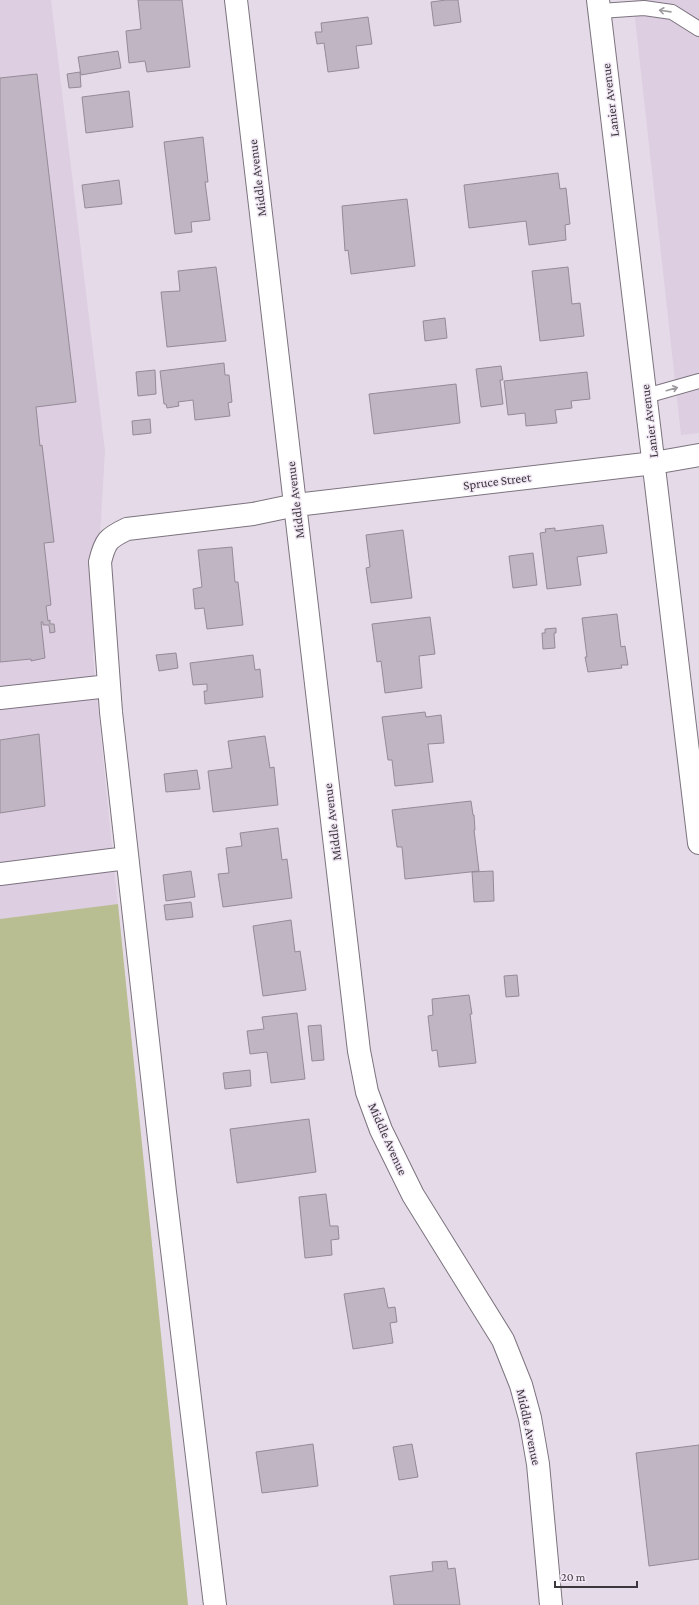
<svg xmlns="http://www.w3.org/2000/svg" width="699" height="1605" viewBox="0 0 699 1605" font-family="'Crimson Pro',serif">
<style>
.built{fill:#ddcee1}
.green{fill:#b9be92}
.building{fill:#c0b6c3;stroke:#958b97}
.lines{fill:none;stroke-linecap:round;stroke-linejoin:round}
.lane-casing{stroke:#7c737f;stroke-width:16}
.street-casing{stroke:#7c737f;stroke-width:24}
.lane{stroke:#fff;stroke-width:14}
.street{stroke:#fff;stroke-width:22}
.oneway{stroke:#9d9b9e}
.labels{text-anchor:middle;dominant-baseline:central;stroke-width:3;stroke-linejoin:round;paint-order:stroke}
.street-label{font-size:13px;fill:#3b373c;stroke:#f2e8f5}
</style>
<rect width="100%" height="100%" fill="#e5dbe8"/>
<!-- built -->
<path class="built" d="M0,0H51L105,451L93,657L188,1605H0Z
M633,0H699V433L681,435Z"/>
<!-- green -->
<path class="green" d="M118,904L188,1605H0V919Z"/>
<!-- building -->
<path class="building" d="M138,0H182L190,67L147,72L145,61L129,63L126,31L141,29Z
M446,0H458L461,22L434,26L431,2Z
M368,17L372,44L356,46L359,68L328,72L324,43L317,44L315,32H322L321,23Z
M118,51L121,68L81,75L78,57Z
M80,72L81,87L69,88L67,74Z
M37,74L76,402L36,407L40,446L42,445L54,542L44,543L51,605L46,606L48,621L50,620V624H54L55,632L50,633L49,625H43V622H41L45,658L31,661V659L0,662V78Z
M129,91L133,127L86,133L82,97Z
M203,137L208,182H205L210,220L191,222L192,232L175,234L164,142Z
M558,173L560,189L566,188L570,224L565,225L566,240L529,245L526,221L469,228L464,185Z
M119,180L122,204L85,208L82,185Z
M407,199L415,266L351,274L348,250L345,251L342,206Z
M216,267L226,341L167,347L161,292L180,291L178,271Z
M568,267L572,304L580,303L584,336L540,341L532,271Z
M445,318L447,338L425,341L423,321Z
M224,363L225,375H229L232,402L228,403L230,416L195,420L193,400L178,402L179,406L167,408L166,404H164L160,371Z
M501,366L503,380H500L503,404L481,407L476,369Z
M155,370L156,394L138,396L136,372Z
M587,372L590,399L571,401L572,408L555,410L557,423L526,426L525,413L508,415L504,381Z
M456,384L460,423L374,434L369,394Z
M150,419L151,433L133,435L132,421Z
M603,525L607,553L577,557L581,585L547,589L540,533L546,532L545,529L555,528V531Z
M403,530L412,598L371,603L366,568L370,567L366,535Z
M232,547L235,582H238L243,625L207,629L204,608L195,609L193,589L202,587L198,550Z
M533,553L537,585L513,588L509,556Z
M617,614L621,647L625,646L628,665H621L622,668L588,672L585,657H587L582,618Z
M430,617L435,654L419,656L422,688L385,693L381,661L377,662L372,624Z
M556,628V633H554L555,648L543,649L542,633H545V629Z
M176,653L178,668L159,671L156,655Z
M253,655L255,670L260,669L263,697L205,704L204,691H207V684L193,685L190,663Z
M425,712L426,717L441,715L444,743L428,744L433,782L395,786L392,760H388L382,717Z
M39,734L45,806L0,813V740Z
M265,736L270,768L274,767L278,805L213,812L208,771L232,768L228,741Z
M197,770L200,789L166,792L164,774Z
M471,801L473,815H474L475,830H474L479,871L405,879L402,847H397L392,810Z
M278,828L282,860L287,859L292,898L223,907L218,874L229,873L226,848L242,846L240,833Z
M191,871L195,897L166,901L163,875Z
M493,871L494,901L474,902L472,872Z
M191,902L193,917L166,920L164,905Z
M291,920L295,952L300,951L306,990L263,996L253,926Z
M517,975L519,996L506,997L504,976Z
M469,995L472,1014H470L476,1063L439,1067L437,1050L432,1051L428,1016L433,1015L432,999Z
M297,1013L305,1079L271,1083L267,1052L250,1054L247,1031L264,1029L262,1017Z
M321,1025L324,1060L312,1061L308,1026Z
M250,1070L251,1086L225,1089L223,1073Z
M309,1119L316,1172L237,1183L230,1129Z
M326,1194L330,1226H338L339,1239L331,1240L332,1255L305,1258L299,1197Z
M384,1288L388,1308L395,1307L397,1322L390,1323L393,1343L353,1349L344,1294Z
M313,1444L318,1486L262,1493L256,1452Z
M412,1444L418,1477L399,1480L393,1447Z
M699,1445V1559L649,1566L636,1453Z
M447,1561L448,1569L455,1568L460,1605H394L390,1576L433,1571L432,1562Z"/>
<g class="lines">
<defs>
<path id="lane" d="M600,11L644,8L672,12L699,29
M646,396L699,381"/>
<path id="street" d="M236,0L359,1051L367,1092L381,1130L413,1195L503,1340L521,1385L530,1418L538,1464L551,1605
M598,0L699,843
M0,698L109,686
M0,874L127,858
M215,1605L165,1192L111,712L100,562C105,541 108,538 127,529L253,514L296,505L654,463L699,455"/>
</defs>
<!-- lane casing -->
<use href="#lane" class="lane-casing"/>
<!-- street casing -->
<use href="#street" class="street-casing"/>
<!-- lane -->
<use href="#lane" class="lane"/>
<!-- street -->
<use href="#street" class="street"/>
</g>
<!-- one-way arrows -->
<defs><path id="oneway-shaft" d="M-6 0H5M1.5-3L5.5 0L1.5 3" fill="none" stroke-width="1.6" stroke-linecap="round" stroke-linejoin="round"/></defs>
<g class="oneway">
<use href="#oneway-shaft" transform="translate(665 11) rotate(-172)"/>
<use href="#oneway-shaft" transform="translate(672 389) rotate(-16)"/>
</g>
<g class="labels">
<!-- street labels -->
<g class="street-label">
<text transform="translate(610 100) rotate(-97)">Lanier Avenue</text>
<text transform="translate(257 178) rotate(-97)">Middle Avenue</text>
<text transform="translate(649 421) rotate(-97)">Lanier Avenue</text>
<text transform="translate(497 481) rotate(-7)">Spruce Street</text>
<text transform="translate(295 500) rotate(-97)">Middle Avenue</text>
<text transform="translate(332 822) rotate(-97)">Middle Avenue</text>
<text transform="translate(388 1139) rotate(66)">Middle Avenue</text>
<text transform="translate(529 1427) rotate(78)">Middle Avenue</text>
</g>
</g>
<!-- scale -->
<path d="M555 1581v6h82v-6" fill="none" stroke="#3b373c" stroke-width="2"/>
<text x="561" y="1581" font-size="12" fill="#3b373c" stroke="#f2e8f5" stroke-width="3" paint-order="stroke">20 m</text>
</svg>
